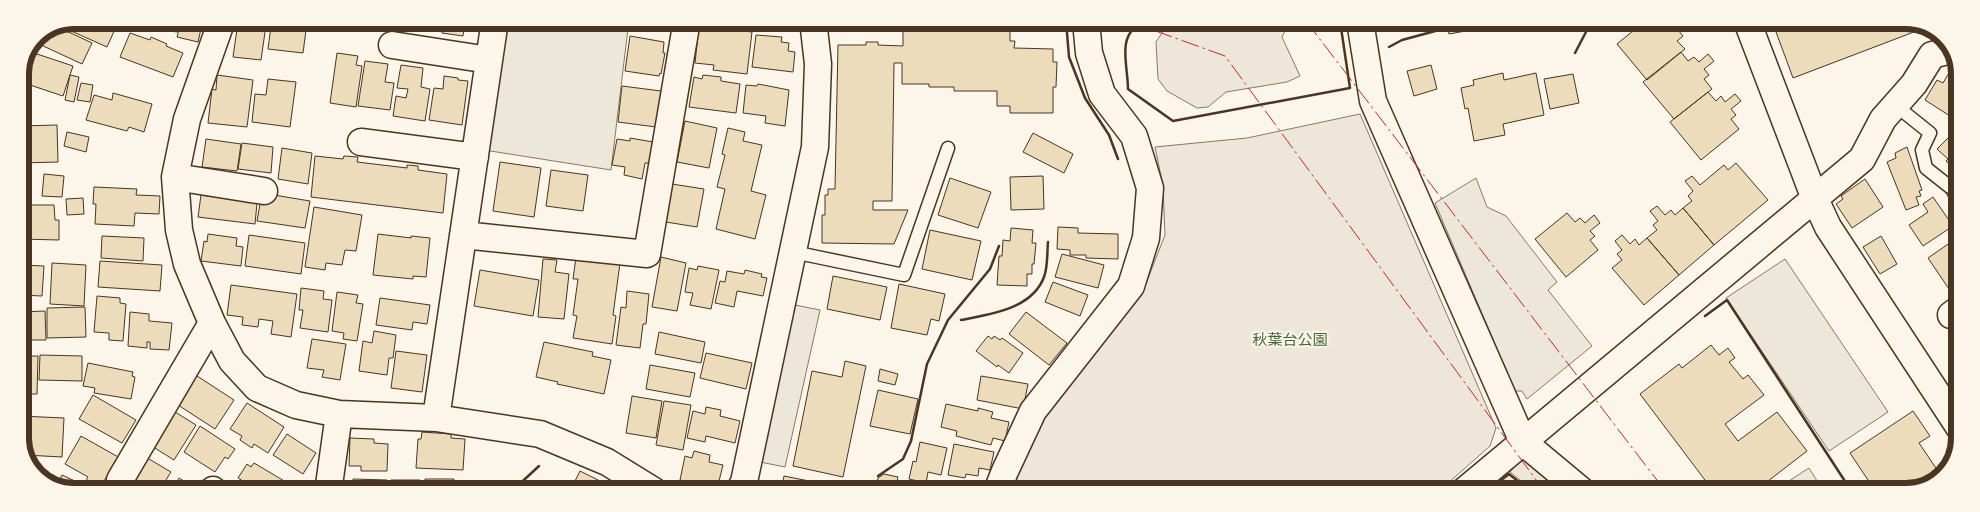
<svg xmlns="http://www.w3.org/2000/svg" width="1980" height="512" viewBox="0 0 1980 512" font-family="Helvetica,'Noto Sans JP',sans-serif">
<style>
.green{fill:#ede6d9;stroke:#887966}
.parking{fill:#ede7d9;stroke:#887966}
.building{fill:#ecdcbc;stroke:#4a3520}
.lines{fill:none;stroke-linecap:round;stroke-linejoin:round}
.service-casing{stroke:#4a3520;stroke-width:15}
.minor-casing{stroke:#4a3520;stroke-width:29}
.service{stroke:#fbf6e9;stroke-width:12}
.minor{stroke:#fbf6e9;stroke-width:26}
.wall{stroke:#4a3520;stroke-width:2.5}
.power{stroke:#c62828;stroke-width:1;stroke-dasharray:18 4 2.5 4;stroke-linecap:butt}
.labels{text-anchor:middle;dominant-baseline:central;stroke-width:4;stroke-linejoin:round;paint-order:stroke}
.park-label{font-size:15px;fill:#436837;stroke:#fbf6e9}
.rim{fill:none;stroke:#4a3520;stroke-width:6}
</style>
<rect width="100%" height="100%" fill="#fbf6e9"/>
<!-- green -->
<path class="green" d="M1170,21H1315L1314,23L1285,31L1282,37L1300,76L1287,82L1226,92L1208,107L1197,108L1167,91L1158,79L1156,42Z
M1360,114L1496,428L1490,446L1438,492L1012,491L1035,430L1071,380L1143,291L1165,235L1163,186L1155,147L1247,138Z
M1509,474L1532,492H1486Z"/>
<!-- parking -->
<path class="parking" d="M502,20H629L611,170L484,150Z
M1476,178L1487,207L1506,216L1557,282L1548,290L1592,346L1527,399L1522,391H1515L1435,203Z
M1785,259L1888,412L1829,451L1726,298Z
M790,304L820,310L785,467L755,461Z
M1526,453L1574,492H1535L1510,472Z
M1809,468L1824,492H1772Z"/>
<!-- building -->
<path class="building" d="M74,20H119L107,47L60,26Z
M145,20H179L177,32L143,27Z
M181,20H203L198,42L177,37Z
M341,20H366V24Z
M444,20H475V23L465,22L463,36L442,33Z
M633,20H667L666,29L633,24Z
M1446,21H1470L1471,30L1449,34Z
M1645,21H1670L1672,23L1675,21H1686L1688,23L1678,30L1683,36L1677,41L1685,49L1647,80L1617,44Z
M1772,21H1917L1927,27L1793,78Z
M238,22L266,25L261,60L233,57Z
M271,26L306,30L303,53L268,49Z
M699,26L752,32L747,74L713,70L714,65L695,63Z
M903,26H953V30L1010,31V41H1015L1014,48L1053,49V62H1057L1056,87H1053V113H1010V106H997V91H954V87H929V84H902V63H894L892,201H873V210H908L894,244L822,243V215H825V195H828V189H835L838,45H866V42H878V45L903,46Z
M58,27L92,43L82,64L39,44L45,32Z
M130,33L150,40L151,37L167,44L166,46L183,53L173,77L120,57Z
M756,35L782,37L781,42L789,43L788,51L795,52L793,72L752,67Z
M630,36L664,42L663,53H665L661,74L660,73L659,76L625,71Z
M31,52L73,66L63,96L21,82Z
M1681,52L1688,61L1694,57L1699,62L1708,54L1714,61L1704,69L1709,75L1704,79L1712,89L1674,119L1643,82Z
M337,53L358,56L356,65L362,66L356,107L330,103Z
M365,61L388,64L385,82L394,83L390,110L358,106Z
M401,65L423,68L421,87L430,89L425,121L393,116L396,96L406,98L408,89L397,88Z
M1431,65L1437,89L1414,96L1407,71Z
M1950,71L1960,77V100L1950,116L1925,100L1937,80L1943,83Z
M1503,73L1504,80L1536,73L1544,115L1503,124L1505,135L1474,141L1468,108L1465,109L1461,88L1474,85L1473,80Z
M1573,74L1579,103L1550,109L1544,79Z
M70,75L79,77L74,102L65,100Z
M217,75L253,80L247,127L208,123L212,89L216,90Z
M703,75L721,77V81L740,84L736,113L689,107L694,77L702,79Z
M444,76L458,78V80L468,81L462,125L429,120L434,88L443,89Z
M268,79L296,82L290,127L252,122L255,94L266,95Z
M81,83L93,85L90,102L77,100Z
M758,84L789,90L785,126L765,123L766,116L743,113L746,85L757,86Z
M622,86L661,91L656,127L618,122Z
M1708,92L1716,101L1721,96L1725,102L1735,94L1741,101L1731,109L1736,115L1731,119L1739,129L1701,160L1670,122Z
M113,93L152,104L144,132L129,127L127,131L86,120L94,95L112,100Z
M685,121L717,128L709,168L677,162Z
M57,125L58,162L20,163V126Z
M728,128L745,132L743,141L762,145L751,191L766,195L755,239L716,229L725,189L717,187L725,155L722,154Z
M1955,131L1958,133L1959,131V173L1946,161L1948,159L1937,149Z
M67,132L89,137L86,152L64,146Z
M1033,133L1073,154L1064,173L1023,152Z
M630,138L653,142L649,163H645L642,179L624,175L625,167L612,165L617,139L630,141Z
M206,139L241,144L237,171L202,167Z
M242,143L273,147L271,173L238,169Z
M1907,147L1922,190L1919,191L1921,196L1916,197L1919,205L1906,210L1887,162L1896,158L1895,153Z
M282,148L312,153L308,184L278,179Z
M315,156L343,159L344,156L358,157L357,162L407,168V165L418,166V170L447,174L443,213L311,197Z
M500,162L541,168L534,217L493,211Z
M1736,163L1768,200L1714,245L1683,208L1692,201L1688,196L1693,191L1685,181L1692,176L1700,185L1724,165L1728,170Z
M551,170L588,175L583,211L546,206Z
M44,174L64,176L62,197L42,196Z
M1043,176L1044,209L1011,210L1010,177Z
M950,178L991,192L978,228L938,215Z
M1865,179L1883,207L1852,228L1836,204L1843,199L1841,196Z
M672,184L704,189L697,227L666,222Z
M1959,184V215L1946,193Z
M94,187L137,189L136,195L160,196L159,214L135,213L134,226L95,224L96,204H93Z
M262,193L310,201L305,228L257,221Z
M201,195L257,203L255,224L198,217Z
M1933,197L1953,226L1923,246L1909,225L1928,212L1923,204Z
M83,198L84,214L67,215L66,199Z
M20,205H54L55,220H59V240L20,239Z
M1657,206L1665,215L1671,210L1675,215L1683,208L1714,245L1679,275L1647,238L1657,230L1653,225L1658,221L1650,211Z
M314,207L362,215L356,251L345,250L342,265L326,263L325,270L305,267Z
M1567,213L1575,222L1580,218L1585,223L1594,215L1600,223L1590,231L1595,236L1590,240L1598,250L1566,277L1535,239Z
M1058,227L1078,228V233L1118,234V259L1086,258V255H1070V250L1057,249Z
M1011,228L1033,230L1032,243H1036L1034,264H1032V274H1027V286L997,285L999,256H1002L1003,240L1010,241Z
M930,230L981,241L972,280L922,269Z
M208,234L237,238L236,246L243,247L241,266L201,261L204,241L207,242Z
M378,234L411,238V236L430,238L426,277L413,276V279L373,275Z
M249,235L305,243L301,274L245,266Z
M1622,235L1630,244L1635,239L1639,245L1647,238L1679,275L1644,305L1612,268L1622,260L1617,254L1622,250L1615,241Z
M102,236L144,238L143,261L101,258Z
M1881,236L1897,264L1880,274L1863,247Z
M1954,240L1959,247V282L1949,289L1928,258Z
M1062,254L1104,265L1098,288L1055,277Z
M576,257L620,263L613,315L616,316L612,344L573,338L577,316L573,315L578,279H573Z
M661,257L686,263L677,311L652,307Z
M543,259L557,260L555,272L569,274L564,319L538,317Z
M100,261L162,265L160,291L98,287Z
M52,263L86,265L84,306L50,304Z
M20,265L44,266L42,296L20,295Z
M698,266L719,270L711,309L690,305L693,293L685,292L689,268L697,270Z
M480,270L539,280L533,316L474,306Z
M745,270L762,274L761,277L767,278L763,296L737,291L734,307L715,303L720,281L725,282L727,271L744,274Z
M833,276L887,287L880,320L827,309Z
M1053,282L1088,295L1080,316L1045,302Z
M899,284L945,294L939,321L931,319L927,335L891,328Z
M231,285L297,294L291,337L271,334L273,321L259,319L258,327L242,325L243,317L227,315Z
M301,288L324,291L323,299L332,300L328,332L300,328L303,310H299Z
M627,291L649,294L646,324H643L640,348L616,345L621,307L626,308Z
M337,292L358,295L356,303L363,304L357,341L343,339L344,333L332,331Z
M97,296L120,298V303L126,304L123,341L109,340V333L94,332Z
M380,298L430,305L427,324L413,322L412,330L376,325Z
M85,307L86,337L47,338V308Z
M45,311L46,340H20V312Z
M130,312L149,314V321L172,323L169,350L150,349V342H147V348L128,346Z
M1026,312L1067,343L1049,365L1009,334Z
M374,331L396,335L393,358H389L387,375L359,371L363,341L372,343Z
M659,332L705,342L701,363L655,354Z
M988,336L992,339L994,336L1000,340L1002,338L1023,353L1009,373L998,365L997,367L976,351Z
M312,339L346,344L340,380L322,377L324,370L307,368Z
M544,342L593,352L592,356L611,360L604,394L557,384L558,382L536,377Z
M1711,345L1719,355L1728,348L1735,358L1729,362L1743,379L1748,375L1764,395L1725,424L1738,441L1777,412L1807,451L1768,481L1769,483L1757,492H1714L1640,394L1679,364L1682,368Z
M396,351L427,355L422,392L391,388Z
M706,353L752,363L746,389L700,378Z
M40,355L82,356V381L39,380Z
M20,356H38L37,394H20Z
M845,361L866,366L843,477L793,466L812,371L842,377Z
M88,363L133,372L132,376L135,377L131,399L94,393L95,388L83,386Z
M650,365L695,373L690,397L646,389Z
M880,369L898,374L895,385L878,381Z
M194,374L234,400L215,429L175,403Z
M981,376L1028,384L1023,409L977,400Z
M878,390L918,399L910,434L870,426Z
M93,395L136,420L122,443L79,419Z
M632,396L662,401L656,438L626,433Z
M664,401L691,405L683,450L656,445Z
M247,403L284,427L268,453L254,444L252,448L240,440L242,436L230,429Z
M946,404L978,411V408L993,412L991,418L1009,422L1005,441L993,438L991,445L956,436L957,431L941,427Z
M706,407L721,410L720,416L740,421L735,443L706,436L705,442L687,438L693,411L705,414Z
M172,410L196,425L174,460L150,445Z
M1913,411L1930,436L1919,443L1942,477L1906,492H1876L1850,453Z
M20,416L64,418L62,457L25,455L20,445Z
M200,426L235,449L228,459L225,457L215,472L184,452Z
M422,432L451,434V438L465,439L463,470L416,468L418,439H421Z
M287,434L316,453L303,474L273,455Z
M81,436L120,458L114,470L111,469L100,488L86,481L88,477L65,464Z
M350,438L374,439V443L388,444L387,471H361V466H349Z
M920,442L947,448L941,475L928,472L926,483L909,479L913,461L916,462Z
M954,444L994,452L990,470L979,468L978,476L966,474L965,478L948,475Z
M694,451L710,455L709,462L723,465L717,489L680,480L685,456L692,458Z
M144,456L171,472L159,491H127L124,489Z
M254,463L291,485L287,491H248L240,486L243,481L238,478L247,464L251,467Z
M580,471L614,488L613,491H570Z
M884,474L898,477L895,491H875L878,478Z
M62,475L77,482L75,485L85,491H63L56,487Z
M784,476L824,484L822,491H781Z
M179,478L200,491H171Z
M353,479L387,480V491H353Z
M425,479H454V491H391V480H420V487H425Z
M828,482L854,488V491H826Z"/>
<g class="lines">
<defs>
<path id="service" d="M1895,105L1930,133L1922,150L1926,168L1950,187
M793,252L904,275L948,148"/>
<path id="minor" d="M222,20L187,119L175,177L179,230L187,264L212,323L232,361L257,388L296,405L339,414L436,418L540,434L607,462L654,491
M1360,21L1373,101L1523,442L1583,492
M1747,21L1815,199L1828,227L1959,427
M392,45L489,60
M361,142L475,157
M175,177L264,191
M463,235L647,254L687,20
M1951,315L1959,309
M436,418L495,20
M120,480L212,323
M213,490L214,491
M326,491L329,485L339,414
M739,491L744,482L815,147L818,64L813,20
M997,491L1005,471L1033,411L1131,286L1146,238L1150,188L1134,136L1102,94L1089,53L1086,21
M1463,492L1862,159L1883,119L1914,84L1932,55L1952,50"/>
</defs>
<!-- service casing -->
<use href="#service" class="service-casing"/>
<!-- minor casing -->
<use href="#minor" class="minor-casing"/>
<!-- service -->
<use href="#service" class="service"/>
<!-- minor -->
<use href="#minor" class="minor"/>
<!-- wall -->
<path class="wall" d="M1066,21L1069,57L1085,98L1109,135L1118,159
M1140,21C1136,26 1130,31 1128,37C1122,49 1128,74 1128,89L1173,121L1350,88L1340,21
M1389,47L1402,40L1439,30L1437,21
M1575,53L1587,30L1588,21
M1705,316L1727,300L1852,492
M961,320C991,314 1032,309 1044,277C1048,267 1047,252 1048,242
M878,476L903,459L911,441L927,364L948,320L990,269L999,246
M512,491L539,466
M1486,492L1509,474L1532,492"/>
<!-- power -->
<path class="power" d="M1128,21L1225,56L1545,492
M1306,21L1666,492"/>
</g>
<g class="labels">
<!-- park labels -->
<g class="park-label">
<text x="1290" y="339">秋葉台公園</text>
</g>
</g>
<!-- crop -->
<path d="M0 0H1980V512H0ZM74 29H1906A45 45 0 0 1 1951 74V438A45 45 0 0 1 1906 483H74A45 45 0 0 1 29 438V74A45 45 0 0 1 74 29Z" fill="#fbf6e9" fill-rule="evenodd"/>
<path class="rim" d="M74 29H1906A45 45 0 0 1 1951 74V438A45 45 0 0 1 1906 483H74A45 45 0 0 1 29 438V74A45 45 0 0 1 74 29Z"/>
</svg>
